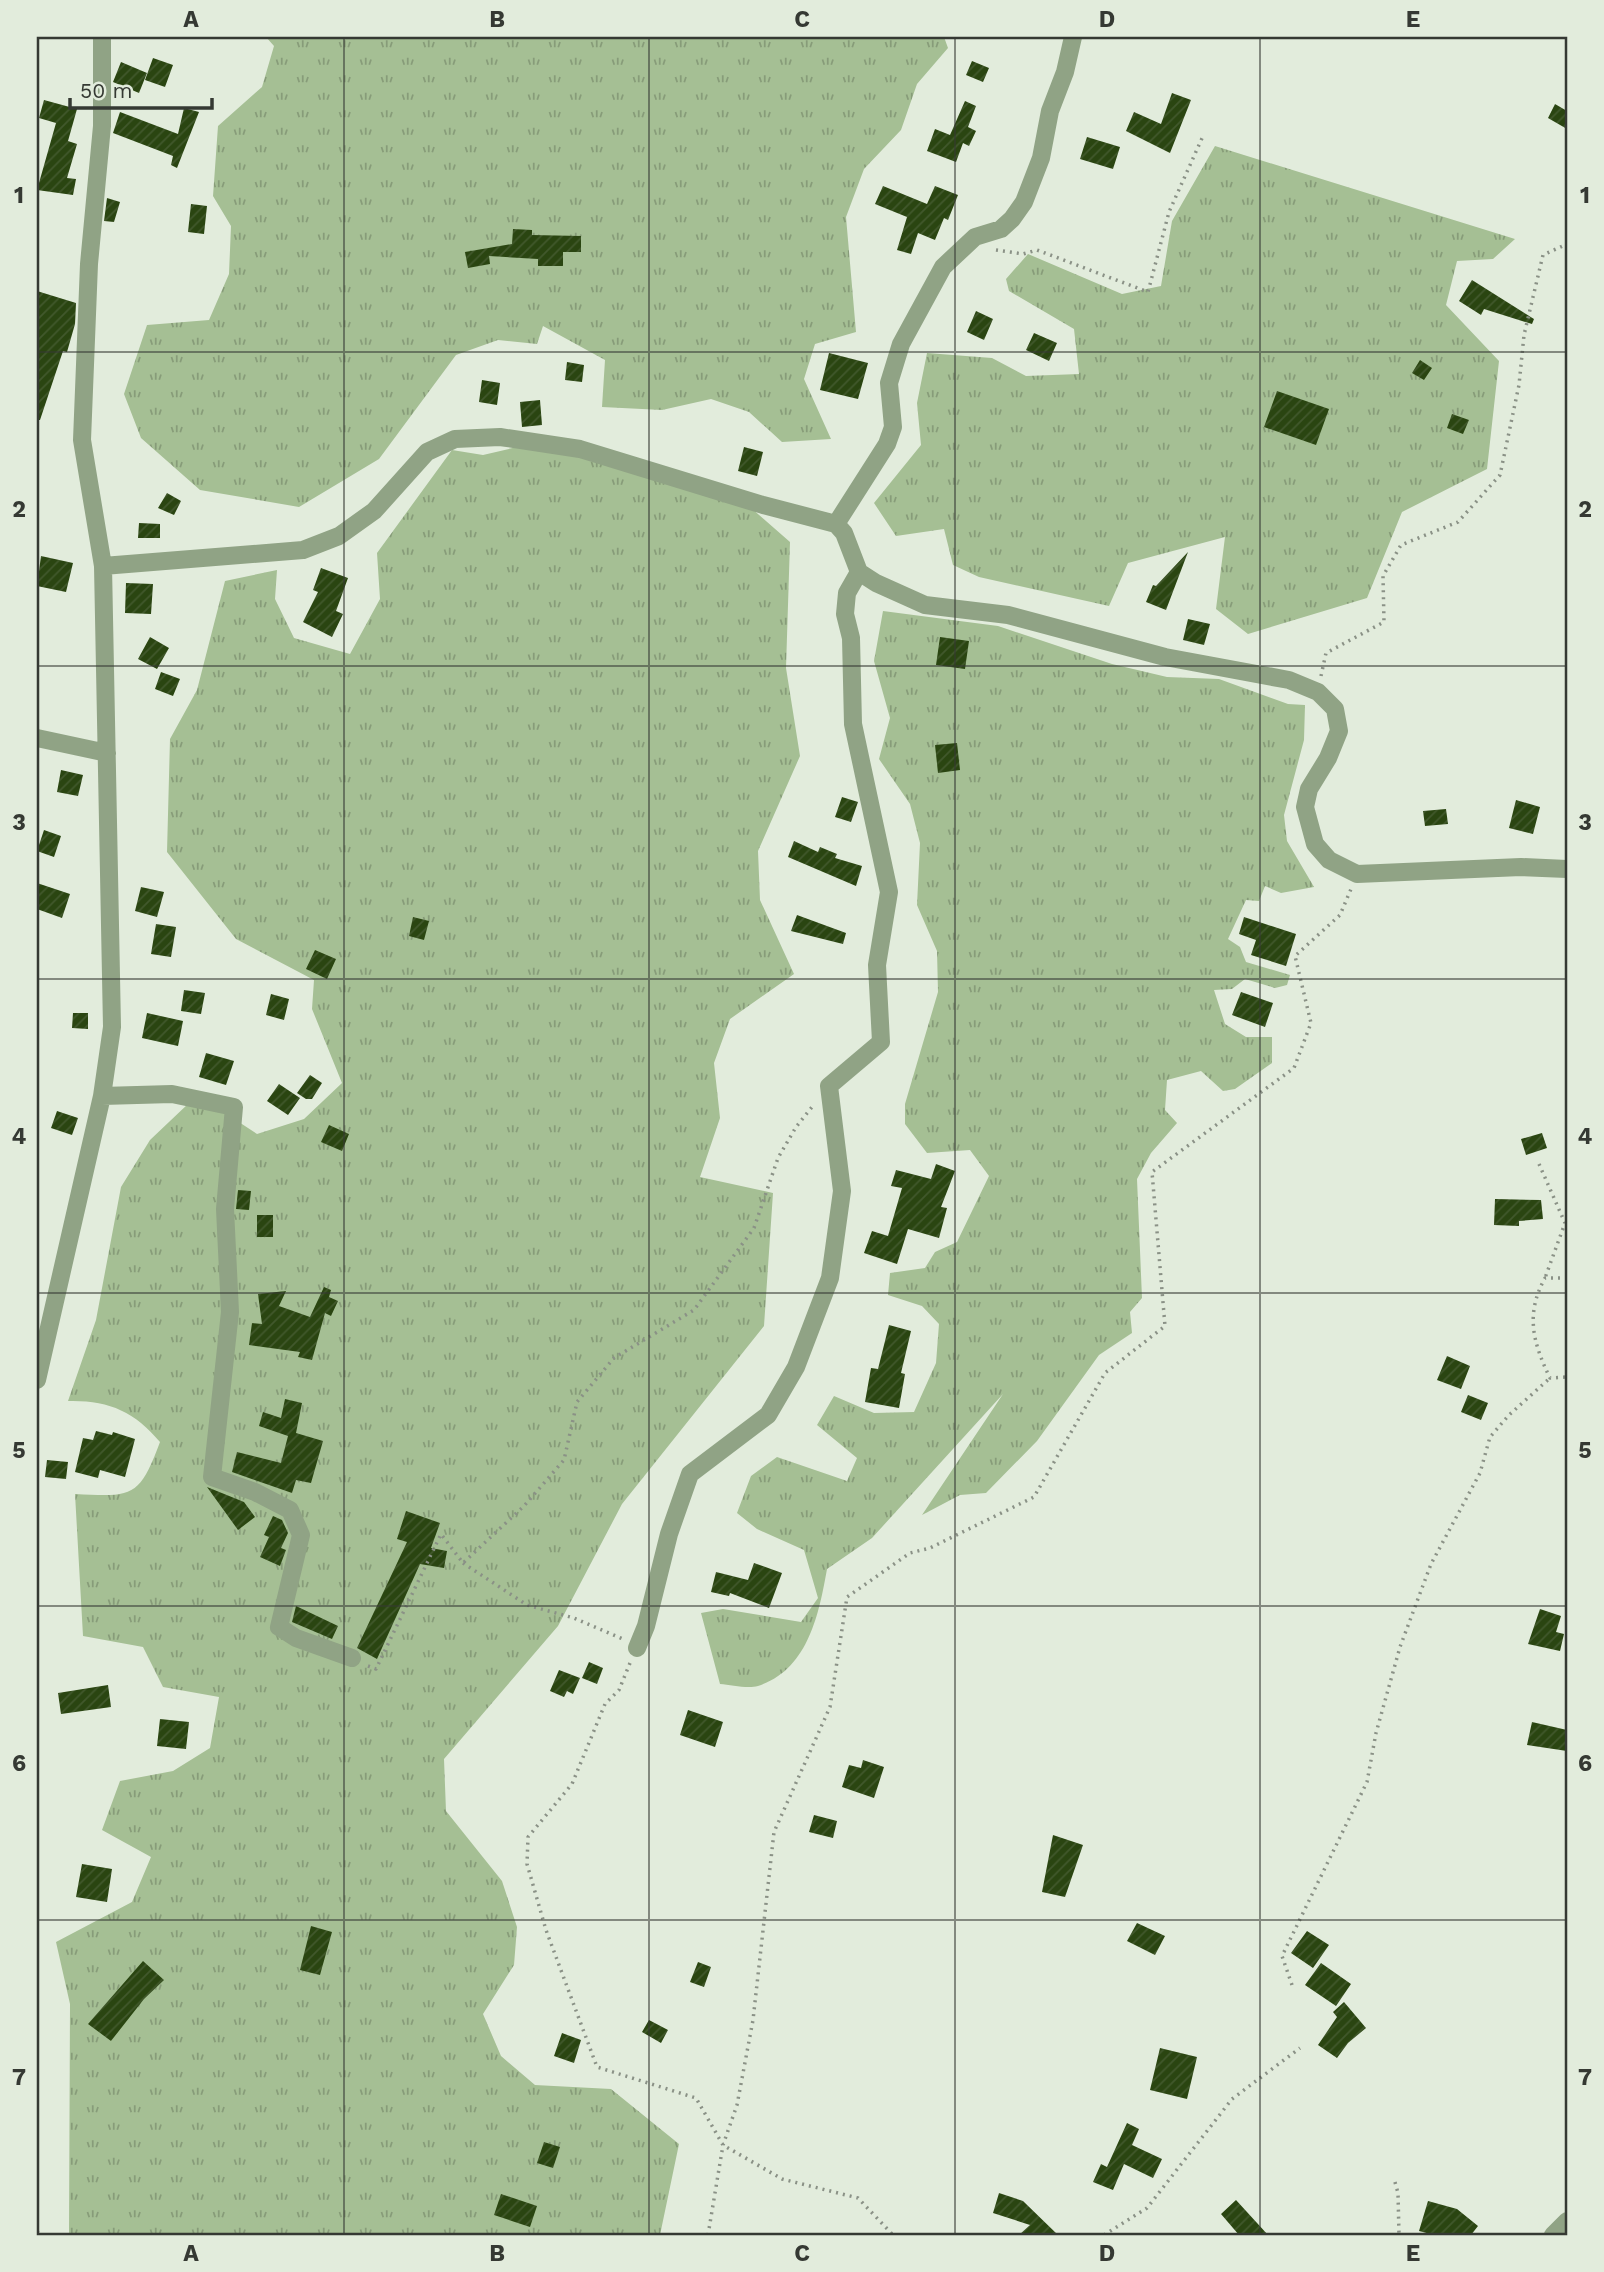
<svg xmlns="http://www.w3.org/2000/svg" width="1604" height="2272" viewBox="0 0 1604 2272" font-family="'Work Sans',sans-serif">
<style>
.grass{fill:url(#grass-tufts)}
.building{fill:url(#building-hatch)}
.lines{fill:none;stroke-linecap:round;stroke-linejoin:round}
.path{stroke:#8a9186;stroke-width:3.5;stroke-dasharray:2 5;stroke-linecap:butt}
.minor{stroke:#90a385;stroke-width:18}
.grid{fill:none;stroke:#353933;stroke-width:2;stroke-opacity:0.55}
.neatline{fill:none;stroke:#353933;stroke-width:2.5}
.grid-label{font-size:23px;text-anchor:middle;font-weight:bold;fill:#353933}
</style>
<defs>
<pattern id="grass-tufts" width="24" height="20" patternUnits="userSpaceOnUse" patternTransform="scale(1.75)"><rect width="24" height="20" fill="#a5bf94"/><path d="M3 7l-1-3M5 7V3M7 7l1-3M15 17l-1-3M17 17v-4M19 17l1-3" fill="none" stroke="#879c79"/></pattern>
<pattern id="building-hatch" width="6" height="6" patternUnits="userSpaceOnUse" patternTransform="scale(1.75)"><rect width="6" height="6" fill="#2a4511"/><path d="M-1 1l2-2M0 6l6-6M5 7l2-2" fill="none" stroke="#41582c"/></pattern>
</defs>
<rect width="100%" height="100%" fill="#e2ecdc"/>
<!-- grass -->
<path class="grass" d="M266,37H944L948,48L917,84L901,130L864,169L846,217L856,332L815,344L804,379L831,439L782,442L749,412L711,399L662,410L602,407L605,360L543,326L537,344L498,340L456,355L379,459L299,507L200,490L141,438L124,394L147,325L209,320L229,274L231,226L213,196L218,126L262,87L274,46Z
M1215,146L1515,239L1493,259L1457,261L1446,305L1499,361L1487,469L1402,512L1367,598L1248,634L1216,609L1225,537L1128,563L1109,606L979,577L953,565L944,529L896,536L874,503L921,445L917,403L927,353L992,358L1026,376L1079,374L1074,329L1009,291L1006,279L1028,254L1122,294L1161,286L1172,221Z
M534,443L743,501L790,542L786,668L800,756L758,851L760,900L794,974L730,1019L714,1063L720,1118L700,1177L773,1193L764,1326L622,1504L558,1626L444,1759L446,1811L502,1881L517,1927L514,1965L483,2014L501,2056L535,2085L611,2089L679,2144L660,2235H69L70,2004L56,1942L132,1902L151,1857L102,1830L120,1781L173,1771L210,1748L219,1697L163,1687L143,1647L83,1636L75,1494C133,1497 139,1498 160,1442C134,1411 108,1400 68,1401L96,1320L121,1187L150,1140L189,1103L216,1107L257,1134L304,1119L342,1083L312,1009L314,980L236,939L167,852L170,739L197,690L225,581L277,570L275,599L294,638L350,654L380,599L377,553L452,450L483,455Z
M883,611L998,626L1112,664L1167,677L1219,679L1288,704L1305,705L1304,740L1284,815L1287,841L1314,887L1281,893L1265,886L1259,901L1246,900L1228,939L1240,947L1246,962L1290,975L1287,985L1275,988L1245,979L1232,989L1214,990L1225,1024L1246,1037H1272V1063L1235,1089L1223,1091L1201,1071L1167,1080L1165,1110L1177,1123L1151,1153L1137,1179L1142,1298L1130,1312L1132,1333L1099,1355L1037,1441L986,1493L960,1495L922,1515L1003,1394L872,1538L827,1569C819,1614 808,1670 758,1686C748,1689 731,1685 720,1684L701,1613L723,1609L801,1622L818,1598L804,1550L757,1529L737,1513L751,1476L777,1457L847,1481L857,1458L817,1425L834,1396L874,1413L914,1412L936,1363L939,1324L922,1306L888,1295L890,1273L925,1268L935,1252L957,1242L989,1176L970,1150L927,1153L905,1124V1104L938,992L937,951L917,905L920,843L910,804L879,759L890,718L874,661Z"/>
<!-- building -->
<path class="building" d="M153,58L173,65L165,87L145,80Z
M972,61L989,68L983,82L966,75Z
M121,62L147,73L139,93L113,82Z
M1172,93L1191,100L1170,153L1126,131L1134,112L1161,124Z
M44,100L77,109L68,141L77,144L67,178L76,179L73,195L37,190L56,123L39,118Z
M965,101L976,106L968,127L976,131L969,146L963,143L956,162L927,151L935,129L950,135Z
M1555,104L1567,111V129L1548,118Z
M184,108L199,112L177,168L171,165L173,156L113,133L120,112L178,134Z
M1087,137L1120,147L1113,169L1080,159Z
M883,186L927,204L935,186L958,195L948,220L944,218L935,240L918,233L911,254L897,250L907,217L875,204Z
M107,198L120,202L114,222L104,221Z
M191,204L207,206L204,234L188,232Z
M513,229L532,230V235L581,236V252H563V266H538V259L489,256L490,264L468,268L465,252L512,244Z
M1472,280L1534,319L1532,324L1484,309L1481,315L1459,301Z
M37,291L76,303L75,324L67,352L63,351L40,420H37Z
M976,311L993,319L984,340L967,332Z
M1034,333L1057,343L1049,361L1026,350Z
M829,353L868,363L858,399L820,390Z
M1420,360L1432,368L1424,380L1412,373Z
M567,362L584,365L582,382L565,380Z
M482,380L500,383L497,405L479,402Z
M1277,391L1329,409L1316,445L1264,427Z
M540,400L542,425L522,427L520,402Z
M1452,414L1469,420L1463,434L1447,428Z
M744,447L763,452L757,476L738,471Z
M167,493L181,501L174,515L158,508Z
M139,523L160,524V538H138Z
M1188,552L1166,610L1146,602L1153,585L1156,586Z
M41,556L73,563L66,592L37,586Z
M321,568L348,578L336,611L343,614L332,637L303,622L318,592L313,590Z
M126,583L153,584L151,614L125,613Z
M1188,619L1210,624L1204,645L1183,640Z
M150,637L169,648L157,669L138,659Z
M940,637L969,641L965,669L936,665Z
M161,672L180,679L173,696L155,689Z
M957,743L960,770L938,773L935,745Z
M61,770L83,775L78,796L57,792Z
M842,797L858,802L851,822L835,817Z
M1516,800L1540,807L1533,834L1509,828Z
M1446,809L1448,824L1425,826L1423,811Z
M44,830L61,836L54,857L37,851Z
M794,841L818,852L820,847L837,854L835,858L862,866L856,886L788,857Z
M37,883L70,894L62,918L37,909Z
M141,887L164,892L157,917L135,911Z
M797,915L846,933L843,944L791,931Z
M413,917L429,921L424,940L409,936Z
M1244,917L1296,934L1286,966L1251,955L1256,940L1239,934Z
M156,924L176,927L171,957L151,954Z
M315,950L336,959L327,979L306,969Z
M184,990L205,993L201,1014L181,1011Z
M1241,992L1273,1003L1265,1027L1232,1015Z
M271,994L289,999L284,1020L266,1015Z
M73,1013H88V1029L72,1028Z
M147,1013L183,1021L178,1046L142,1038Z
M206,1053L234,1061L226,1085L199,1077Z
M310,1075L322,1083L312,1099H306L297,1093Z
M279,1084L300,1098L288,1115L267,1101Z
M57,1111L78,1118L72,1135L51,1128Z
M329,1125L349,1134L342,1151L321,1142Z
M1542,1133L1547,1148L1526,1155L1521,1139Z
M936,1164L955,1171L941,1207L947,1208L939,1238L908,1229L897,1264L864,1253L872,1231L888,1236L902,1188L891,1186L896,1170L931,1179Z
M238,1190L251,1191L249,1210L236,1209Z
M1495,1199L1541,1200L1543,1219L1519,1221V1226L1494,1225Z
M257,1215H273V1237H257Z
M324,1287L331,1290L329,1297L338,1301L331,1316L325,1313L312,1360L298,1357L300,1352L249,1345L252,1323L262,1324L258,1294L286,1291L279,1306L310,1317Z
M889,1325L911,1331L901,1373L905,1374L899,1408L865,1402L871,1368L878,1369Z
M1447,1356L1470,1366L1461,1389L1437,1380Z
M1468,1395L1488,1403L1481,1420L1461,1412Z
M285,1399L302,1403L296,1433L323,1441L311,1483L296,1480L292,1493L232,1472L237,1452L281,1463L288,1436L259,1426L263,1412L281,1418Z
M96,1431L112,1435L113,1432L135,1439L125,1477L100,1470L98,1478L75,1472L83,1438L93,1440Z
M47,1460L68,1462L66,1479L45,1477Z
M207,1487L244,1502L255,1517L238,1530Z
M406,1511L440,1523L431,1548L447,1551L444,1568L420,1564L377,1659L357,1648L407,1542L397,1539Z
M273,1516L282,1520L288,1533L281,1548L286,1550L280,1566L260,1557L269,1537L264,1535Z
M754,1563L782,1573L769,1608L730,1593L729,1596L711,1592L716,1572L748,1580Z
M296,1606L338,1626L332,1639L292,1622Z
M1540,1609L1561,1616L1556,1632L1564,1634L1560,1651L1528,1644Z
M589,1662L603,1668L597,1684L582,1678Z
M559,1670L580,1678L573,1694L567,1691L564,1697L550,1691Z
M108,1685L111,1707L61,1714L58,1693Z
M688,1710L723,1722L715,1747L680,1735Z
M160,1719L189,1722L186,1749L157,1746Z
M1532,1722L1567,1730V1751L1527,1745Z
M863,1760L884,1767L874,1798L842,1787L849,1765L861,1768Z
M814,1815L837,1821L833,1838L809,1832Z
M1053,1835L1083,1845L1065,1897L1042,1892Z
M82,1864L112,1869L107,1902L76,1897Z
M1137,1923L1165,1936L1155,1955L1127,1941Z
M311,1926L332,1932L320,1975L300,1970Z
M1307,1931L1329,1945L1313,1968L1291,1953Z
M143,1961L164,1980L144,1999L111,2041L88,2024Z
M698,1962L711,1967L704,1987L690,1982Z
M1321,1963L1351,1984L1336,2006L1305,1985Z
M1344,2002L1366,2028L1348,2043L1337,2058L1318,2045L1337,2017L1333,2012Z
M649,2020L668,2030L661,2043L642,2032Z
M562,2033L581,2040L574,2063L554,2056Z
M1160,2048L1197,2057L1187,2099L1150,2090Z
M1127,2123L1139,2129L1132,2145L1162,2159L1153,2178L1124,2164L1113,2190L1093,2182L1101,2164L1107,2167Z
M544,2142L560,2147L553,2168L537,2163Z
M999,2193L1023,2201L1058,2235H1019L1030,2225L993,2213Z
M501,2194L537,2206L530,2227L494,2215Z
M1236,2200L1268,2235H1239L1221,2214Z
M1428,2201L1457,2209L1478,2226L1471,2235H1434L1419,2231Z"/>
<g class="lines">
<!-- path -->
<path class="path" d="M996,250L1023,254L1037,250L1148,292L1169,212L1203,136
M1321,676L1326,653L1384,622L1383,576L1401,545L1458,522L1500,475L1519,385L1524,335L1543,255L1567,244
M1539,1164L1565,1223L1545,1278
M1567,1278H1545C1525,1314 1533,1343 1550,1378L1567,1377
M463,1563L527,1605L574,1618L623,1639
M630,1663L619,1690L605,1704L572,1784L528,1837L527,1864L546,1930L597,2067L696,2098L723,2145L782,2179L858,2198L893,2235
M368,1666L376,1669L441,1534L463,1563L524,1506L564,1460L577,1402L614,1358L694,1310L754,1228L778,1158L796,1127L812,1107
M1292,1985L1282,1956L1367,1782L1376,1733L1400,1647L1431,1564L1480,1473L1490,1437L1509,1415L1550,1378
M1395,2182L1398,2193L1399,2235
M37,2232L43,2235
M708,2235L723,2145L737,2105L753,2020L774,1832L830,1707L847,1597L910,1553L930,1548L1034,1497L1105,1373L1165,1326L1152,1172L1294,1068L1311,1023L1295,956L1340,915L1351,889
M1104,2235L1147,2208L1232,2099L1300,2048"/>
<!-- minor -->
<path class="minor" d="M836,524L887,444L893,427L889,383L901,344L943,267L975,237L1001,229L1012,219L1024,202L1041,158L1050,111L1065,72L1073,37
M103,566L303,550L339,536L374,511L427,452L455,439L500,437L580,449L763,505L836,524L844,533L859,572L876,583L925,605L1008,615L1165,657L1289,680L1318,692L1335,709L1339,731L1328,758L1309,789L1305,807L1315,844L1329,860L1357,874L1521,867L1567,869
M37,738L107,753
M102,1096L172,1094L234,1107L225,1209L230,1312L212,1477L255,1492L290,1510L301,1535L279,1627L296,1638L352,1658
M37,1380L102,1096L112,1027L103,566L82,440L89,264L102,126V37
M637,1648L646,1626L669,1534L690,1474L768,1415L796,1367L830,1278L842,1191L829,1086L881,1042L877,965L889,892L853,724L851,638L845,614L847,593L859,572
M1553,2235L1567,2221"/>
</g>
<!-- grid -->
<path class="grid" d="M344,37V2235M649,37V2235M955,37V2235M1260,37V2235M37,352H1567M37,666H1567M37,979H1567M37,1293H1567M37,1606H1567M37,1920H1567"/>
<!-- border -->
<rect width="1604" height="2272" fill="none" stroke="#e2ecdc" stroke-width="77"/>
<!-- scale -->
<path d="M70 98v10h142v-10" fill="none" stroke="#353933" stroke-width="3.5"/>
<text x="80" y="98" font-size="21" fill="#353933" stroke="#e2ecdc" stroke-width="5" paint-order="stroke">50 m</text>
<rect x="38" y="38" width="1528" height="2196" class="neatline"/>
<g class="grid-label">
<text x="191" y="27">A</text>
<text x="497" y="27">B</text>
<text x="802" y="27">C</text>
<text x="1107" y="27">D</text>
<text x="1413" y="27">E</text>
<text x="19" y="203">1</text>
<text x="1585" y="203">1</text>
<text x="19" y="517">2</text>
<text x="1585" y="517">2</text>
<text x="19" y="830">3</text>
<text x="1585" y="830">3</text>
<text x="19" y="1144">4</text>
<text x="1585" y="1144">4</text>
<text x="19" y="1458">5</text>
<text x="1585" y="1458">5</text>
<text x="19" y="1771">6</text>
<text x="1585" y="1771">6</text>
<text x="19" y="2085">7</text>
<text x="1585" y="2085">7</text>
<text x="191" y="2261">A</text>
<text x="497" y="2261">B</text>
<text x="802" y="2261">C</text>
<text x="1107" y="2261">D</text>
<text x="1413" y="2261">E</text>
</g>
</svg>
